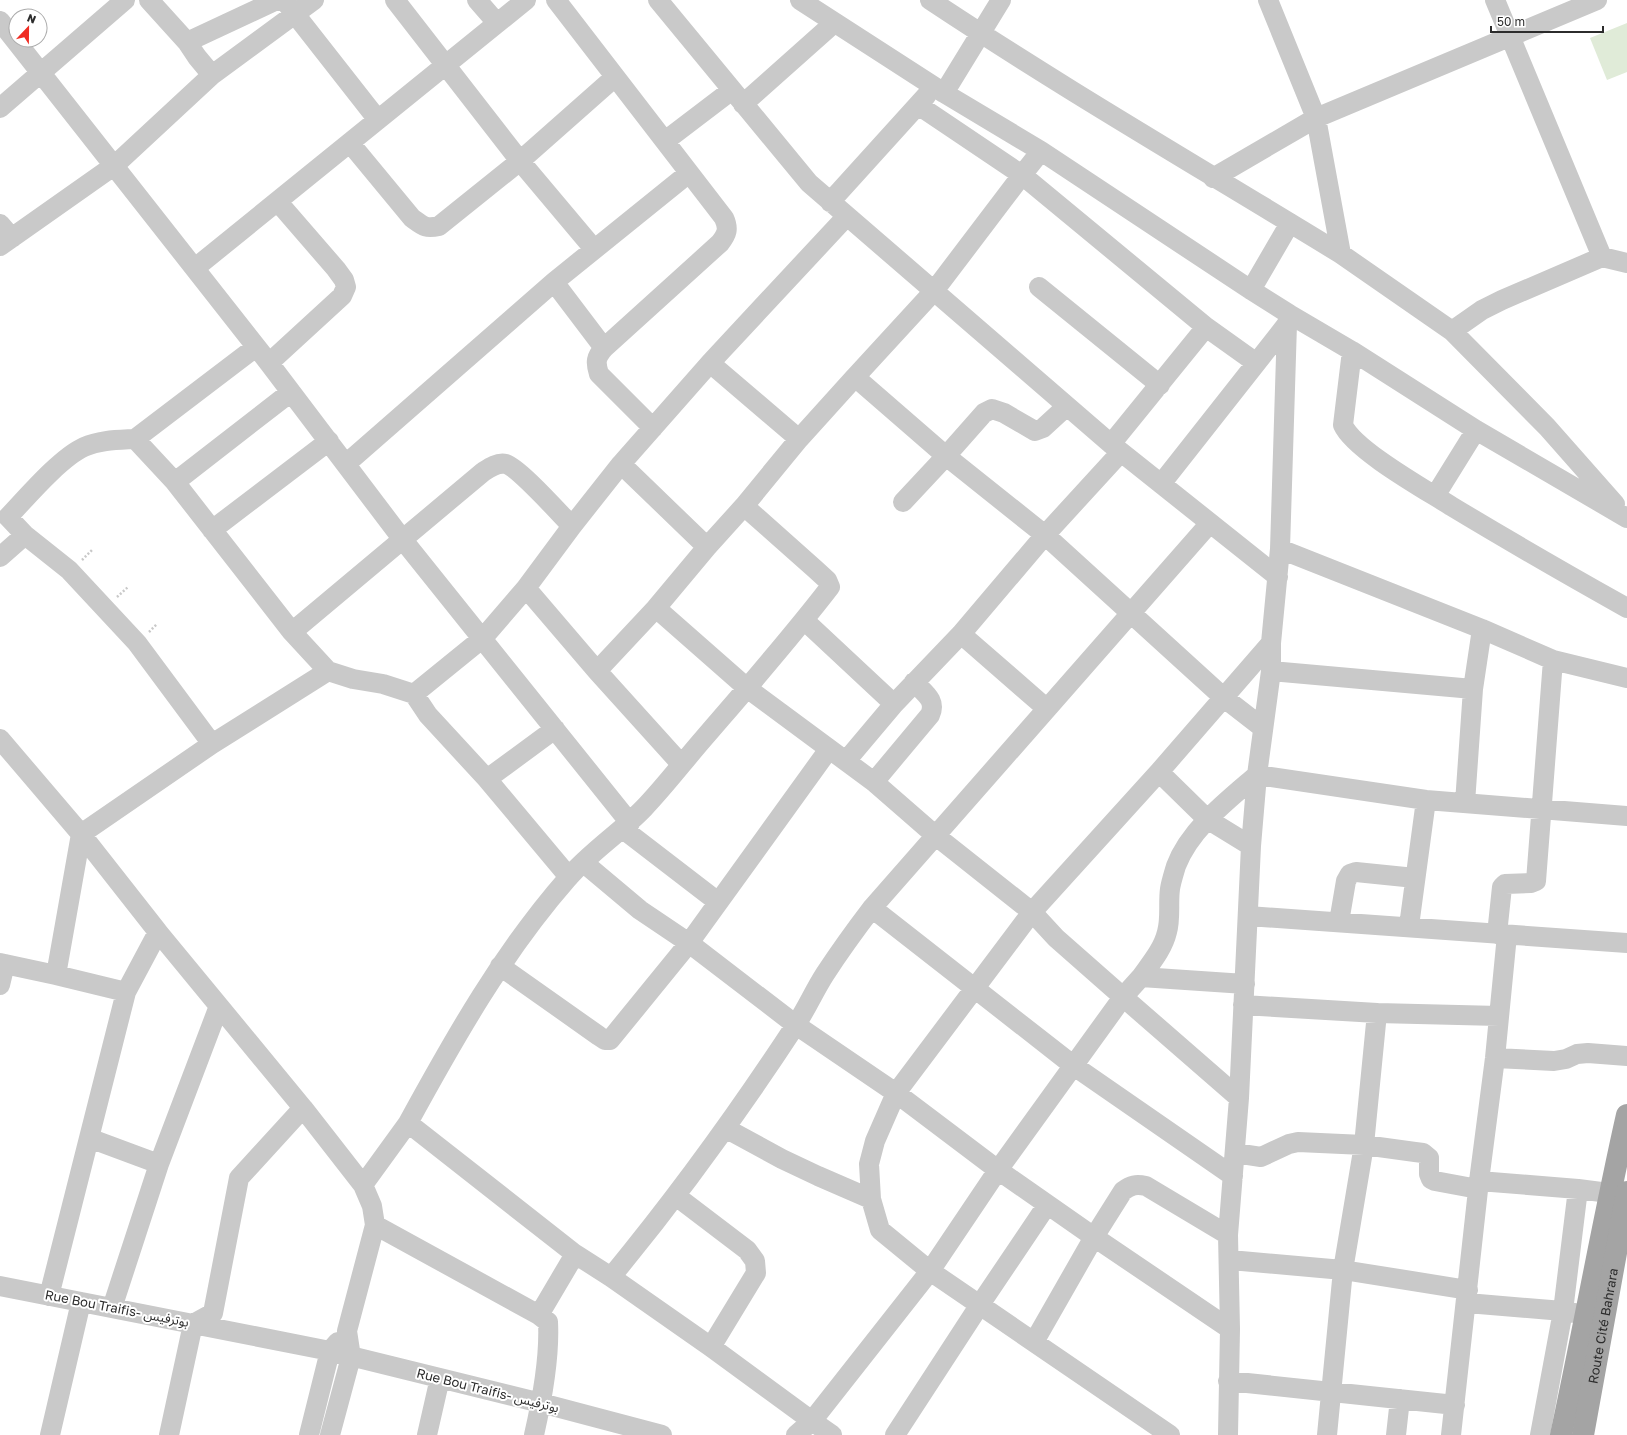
<svg xmlns="http://www.w3.org/2000/svg" width="1627" height="1435" viewBox="0 0 1627 1435" font-family="'Golos Text','Noto Sans Arabic',sans-serif">
<style>
.green{fill:#e0ebd8}
.lines{fill:none;stroke-linecap:round;stroke-linejoin:round}
.path{stroke:#c9c9c9;stroke-width:2.5;stroke-dasharray:2 2;stroke-linecap:butt}
.minor{stroke:#c9c9c9;stroke-width:20}
.major{stroke:#a4a4a4;stroke-width:22}
.labels{text-anchor:middle;dominant-baseline:central;stroke-width:4;stroke-linejoin:round;paint-order:stroke}
.street-label{font-size:13px;fill:#2c2c2c;stroke:#fff}
</style>
<rect width="100%" height="100%" fill="#fff"/>
<!-- green -->
<path class="green" d="M1627,23V72L1607,80L1590,38Z"/>
<g class="lines">
<!-- path -->
<path class="path" d="M82,560L92,550
M117,597L128,587
M149,632L157,624"/>
<!-- minor -->
<path class="minor" d="M284,0L378,120
M395,0L520,161L594,249
M477,0L497,23
M556,0L724,218C729,229 727,234 720,243L604,348C596,357 595,362 599,374L653,428
M658,0L809,183L1111,444L1278,577
M800,0L944,93L1041,151L1251,290L1289,314
M930,0C1064,89 1204,170 1341,254
M1495,0L1602,257
M1597,0L1316,118L1341,254L1452,331L1547,427L1615,504
M0,21L269,363L403,540L630,823
M187,42L277,0
M212,75L314,0
M944,93L1001,0
M743,104L834,23
M918,105L1022,175L1041,151
M0,108L125,0
M665,141L732,90
M350,143L412,218C423,226 425,229 439,226L520,161L615,77
M1213,178L1316,118L1268,0
M830,202L926,96
M0,224L12,238
M0,246L115,165L212,75L197,57L187,42L149,0
M195,268L526,0
M554,282L604,348
M1039,287L1160,385
M1251,290L1290,223
M1452,331L1482,310L1502,300L1602,257L1627,263
M1352,351L1343,425C1354,450 1426,490 1451,506C1509,541 1568,575 1627,608
M269,363L342,296L346,287L344,280L336,269L278,202
M710,363L799,439
M855,377L934,291L1022,175L1206,327
M135,439L256,347
M1111,444L1206,327L1255,362
M347,463L554,282L689,173
M621,464L710,363L846,217
M175,482L291,392
M1161,484L1287,324
M1435,496L1476,430
M903,502L946,456L984,413L992,409L1004,413L1035,431L1043,428L1067,406
M744,506L799,439L855,377L946,456L1045,535L1223,697L1263,728
M572,526L621,464L707,547L656,608
M212,530L329,441
M1280,549L1482,629L1553,660L1627,678
M0,557L25,535
M804,620L894,704L846,761
M292,632L483,472C489,468 497,462 506,464C519,468 560,514 572,526L526,588
M961,634L1046,708
M1271,671L1473,689
M414,694L483,638L526,588L597,671
M894,704L961,634L1045,535L1121,452
M0,739L81,834L158,932L303,1108L363,1185L372,1206L375,1225L347,1331L351,1357L330,1435
M212,744L137,643L69,570L25,535L8,517C27,497 60,458 84,447C100,440 118,440 135,439L175,482L292,632L328,671L353,679L383,684L414,694L428,715L487,779L569,877
M681,764L597,671L656,608L747,688L874,782L936,836L1032,912L1056,938L1123,997L1141,977L1245,984
M1159,772L1207,819L1251,846
M487,779L555,729
M874,782L930,715C937,700 924,693 914,682
M1465,803L1473,689L1482,629
M623,829L718,902
M584,863L640,910L689,943L796,1025L896,1093L998,1170L1094,1237L1230,1329
M872,908L1074,1066L1233,1176
M1248,916L1627,943
M1339,922L1346,881L1350,874L1356,872L1415,878
M1409,926L1426,800
M1497,934L1502,887L1505,884L1531,883L1536,881L1553,660
M0,963L56,975L126,992
M500,966L599,1036L605,1040H610L689,943L829,749
M56,975L81,834L212,744L328,671
M1141,977C1151,963 1163,949 1167,932C1171,918 1168,903 1170,889C1171,882 1174,873 1176,866C1190,829 1228,800 1257,775L1426,800L1627,816
M0,985L5,964
M1243,1005L1377,1013L1499,1016
M1495,1058L1554,1061L1566,1059L1577,1054L1588,1053L1627,1056
M408,1123C455,1037 503,952 568,878C590,852 620,833 644,808C665,786 684,761 704,738C747,688 790,639 830,587L827,580L815,569L744,506L707,547
M725,1128L782,1159L818,1176L871,1199
M89,1138L159,1164L112,1308
M1235,1153L1261,1157L1289,1144L1298,1142L1364,1145L1415,1152L1423,1153L1429,1158V1174L1431,1179L1435,1181L1478,1189
M159,1164L219,1006
M1479,1181L1578,1189L1609,1193
M363,1185L408,1123L575,1254L539,1315
M676,1196L747,1250L755,1261L756,1273L711,1347
M375,1225L539,1315L548,1322C550,1359 542,1400 534,1435
M575,1254L611,1277C677,1197 738,1113 795,1026C806,1010 814,991 825,974C840,951 856,929 872,908L1210,523
M1230,1260L1343,1270L1468,1290
M611,1277L711,1347L812,1421L930,1271L998,1170L1123,997L1239,1098
M0,1286L330,1351L541,1403L662,1435
M49,1296L126,992L158,932
M1467,1303L1563,1311L1575,1313
M193,1324L213,1313L239,1178L303,1108
M1034,1342L1094,1237L1123,1191C1131,1185 1136,1184 1146,1186L1228,1235
M1228,1381L1455,1405
M50,1435L81,1302
M169,1435L193,1324
M309,1435L330,1351L338,1342
M427,1435L440,1378
M796,1435L812,1421L832,1435
M895,1435L979,1306L1047,1205
M1170,1435L930,1271L880,1230L871,1199L869,1164L875,1141L896,1093L1032,912L1159,772L1271,643
M1228,1435L1230,1329L1228,1235L1239,1098L1251,846L1257,775L1271,671V643L1280,549L1287,324L1289,314L1352,351L1476,430L1627,518
M1327,1435L1343,1270L1364,1145L1377,1013
M1396,1435L1400,1399
M1451,1435L1479,1181L1495,1058L1507,935
M1540,1435L1563,1311L1578,1189"/>
<!-- major -->
<g class="major">
<path d="M1561,1435C1584,1329 1603,1221 1627,1115"/>
<path id="s1" d="M1583,1435L1627,1192"/>
</g>
</g>
<g class="labels">
<!-- street labels -->
<g class="street-label">
<text transform="translate(117 1308) rotate(11)">Rue Bou Traifis- بوترفيس</text>
<text stroke="none"><textPath href="#s1" startOffset="111">Route Cité Bahrara</textPath></text>
<text transform="translate(488 1390) rotate(14)">Rue Bou Traifis- بوترفيس</text>
</g>
</g>
<!-- north arrow -->
<g transform="translate(28 28) rotate(22)"><circle r="19" fill="#ffffff" stroke="#ababab"/>
<path d="M0-3L7 15L0 10L-7 15Z" fill="#ef2b22"/>
<text y="-6" font-size="11" font-weight="bold" text-anchor="middle" fill="#2c2c2c">N</text>
</g>
<!-- scale -->
<path d="M1491 26v6h112v-6" fill="none" stroke="#2c2c2c" stroke-width="2"/>
<text x="1497" y="26" font-size="12" fill="#2c2c2c" stroke="#ffffff" stroke-width="3" paint-order="stroke">50 m</text>
</svg>
